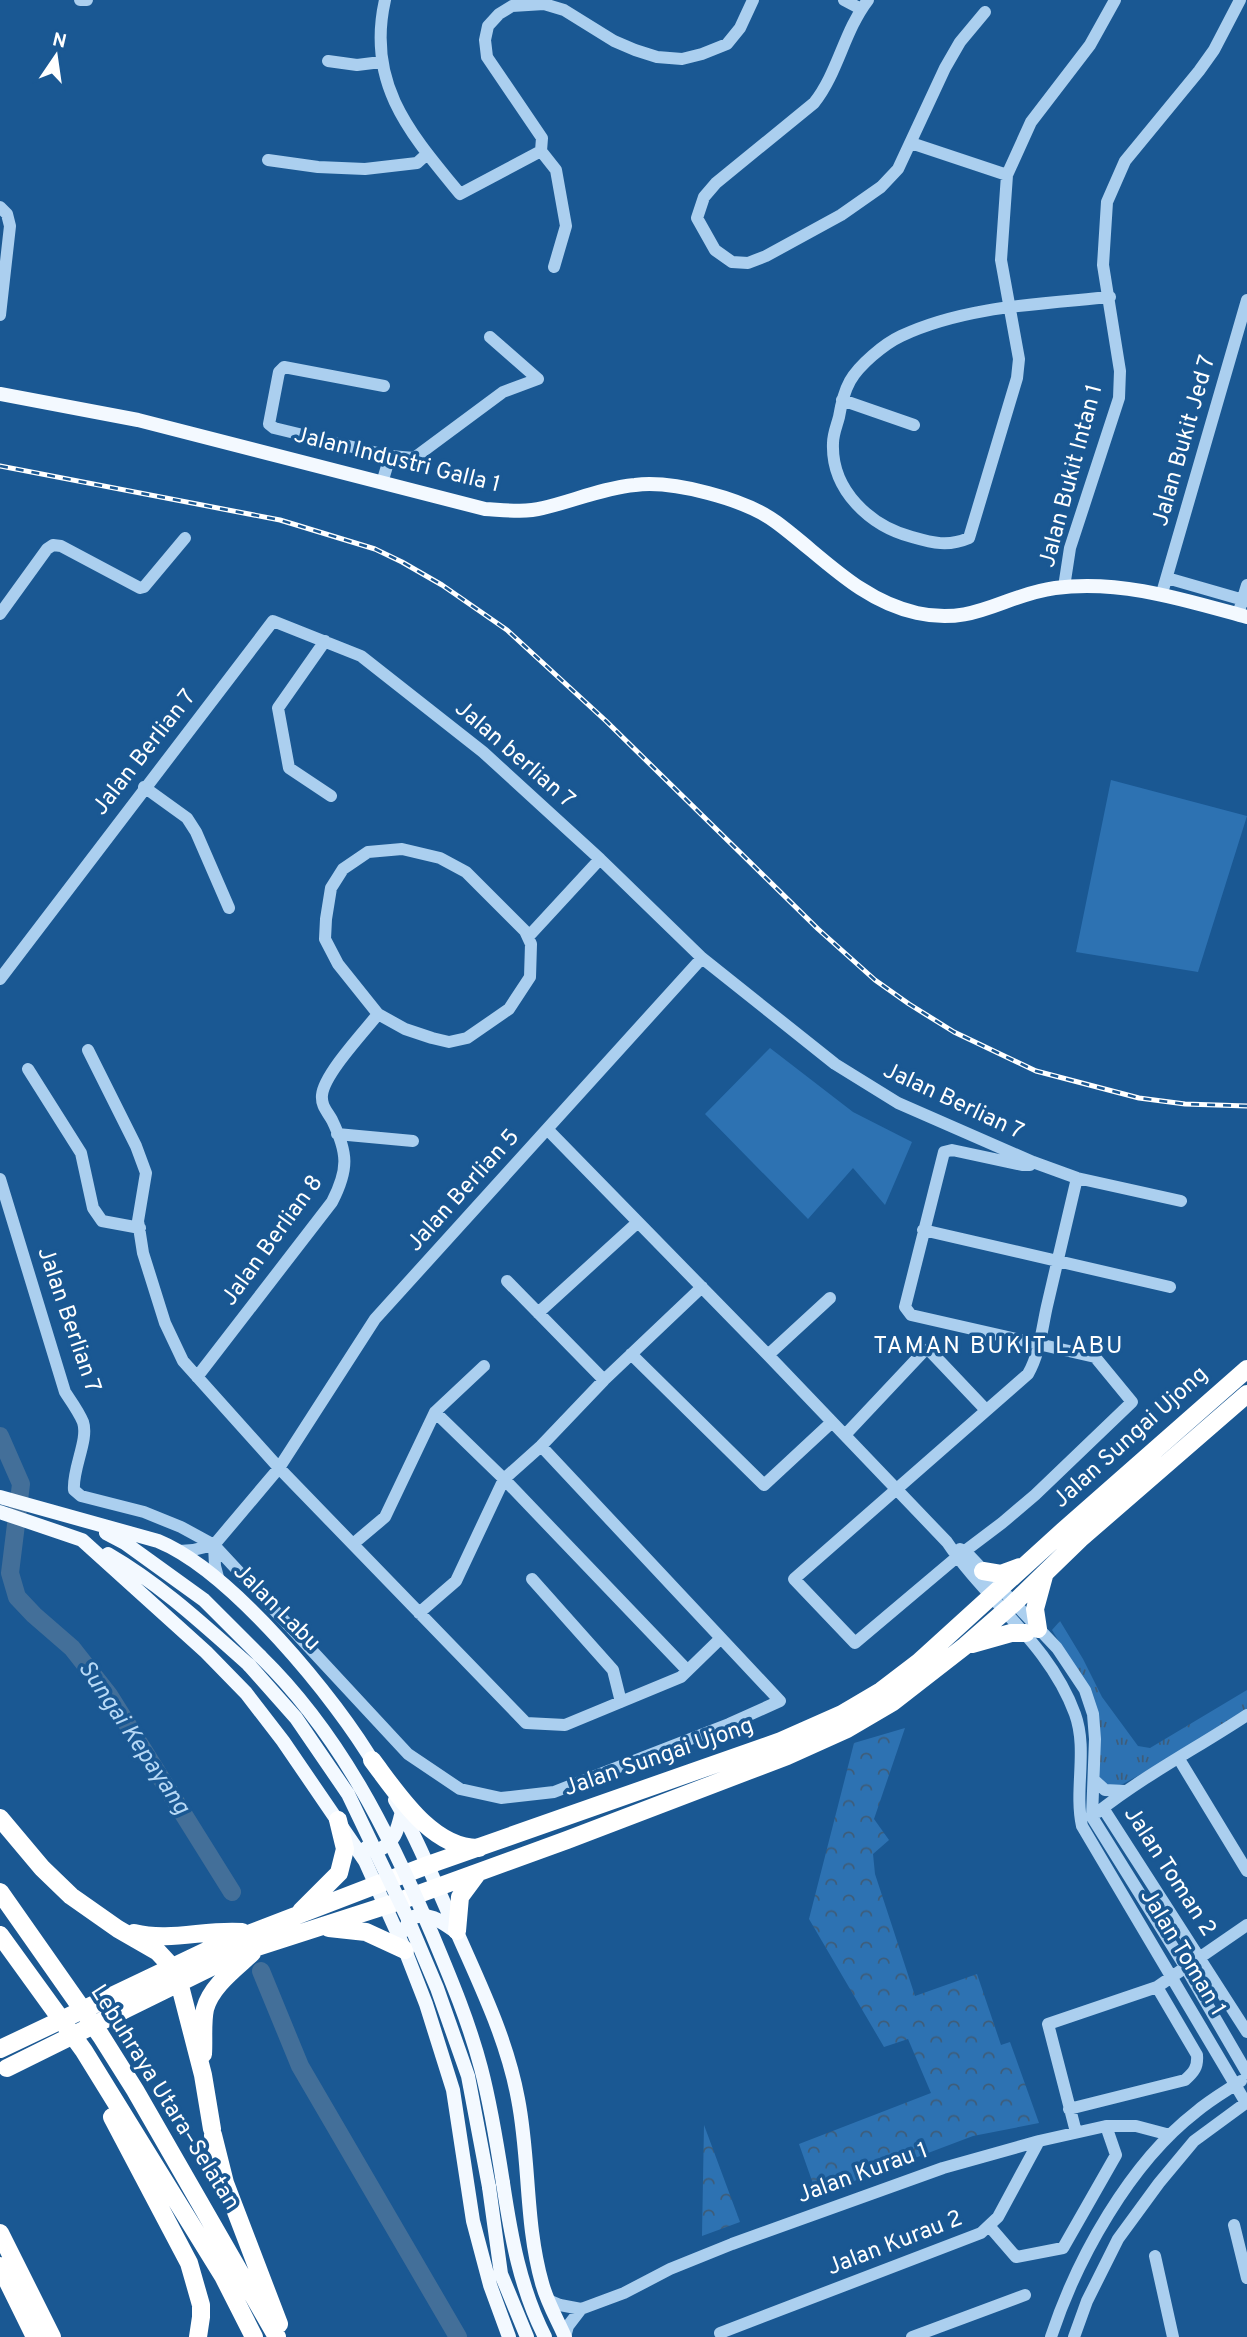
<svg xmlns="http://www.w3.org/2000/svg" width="1247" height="2337" viewBox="0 0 1247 2337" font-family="Overpass,sans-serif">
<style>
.grass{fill:url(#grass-tufts)}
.forest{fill:url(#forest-crowns)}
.pitch{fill:#2d72b2}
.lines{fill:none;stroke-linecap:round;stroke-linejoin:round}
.river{stroke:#436f99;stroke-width:18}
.minor{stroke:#abcfef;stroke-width:12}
.major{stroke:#f3f9ff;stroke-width:14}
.highway{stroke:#fff;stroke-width:18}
.rail-casing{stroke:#fff;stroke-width:5}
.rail{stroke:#1a5893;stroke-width:2.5;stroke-dasharray:8;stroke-linecap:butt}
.major-bridge{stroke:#f3f9ff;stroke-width:14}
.highway-bridge{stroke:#fff;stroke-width:18}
.labels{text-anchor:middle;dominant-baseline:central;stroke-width:7;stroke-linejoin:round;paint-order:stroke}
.street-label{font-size:23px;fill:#fff;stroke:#1a5893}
.neighbourhood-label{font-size:24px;letter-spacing:2px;fill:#fff;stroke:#1a5893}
.water-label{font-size:24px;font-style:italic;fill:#b7d9f6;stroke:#1a5893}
</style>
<defs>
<pattern id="grass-tufts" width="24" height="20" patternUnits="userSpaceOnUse" patternTransform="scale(1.75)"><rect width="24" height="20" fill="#2d72b2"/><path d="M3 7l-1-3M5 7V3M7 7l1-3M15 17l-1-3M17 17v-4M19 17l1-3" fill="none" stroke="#3e5d7a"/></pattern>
<pattern id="forest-crowns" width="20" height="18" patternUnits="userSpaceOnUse" patternTransform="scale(1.75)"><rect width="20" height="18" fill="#2d72b2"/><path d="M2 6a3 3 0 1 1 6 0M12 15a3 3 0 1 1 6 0" fill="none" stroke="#3e5d7a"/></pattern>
</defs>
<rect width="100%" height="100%" fill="#1a5893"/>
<!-- grass -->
<path class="grass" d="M1060,1621L1083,1659L1102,1697L1138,1746L1150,1748L1247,1690V1712L1219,1731L1123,1784L1113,1787L1100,1781L1098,1756L1086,1686L1052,1630Z"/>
<!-- forest -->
<path class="forest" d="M905,1728L874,1819L889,1840L873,1854L875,1874L915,1996L977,1974L1001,2045L1010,2042L1039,2123L973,2136L817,2195L799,2144L931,2093L908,2039L884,2047L809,1919L854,1743Z
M704,2125L740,2222L702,2236V2235Z"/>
<!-- pitch -->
<path class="pitch" d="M1111,780L1247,816L1198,972L1076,952Z
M770,1048L853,1112L912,1142L885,1205L853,1168L808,1219L705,1114Z"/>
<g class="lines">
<!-- river -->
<path class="river" d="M0,1436L21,1484L10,1573L17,1597L34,1615L72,1648L109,1695L232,1892
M261,1971L300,2066L458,2337"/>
<!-- minor -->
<path class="minor" d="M80,0H87
M385,0C366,84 410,133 460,194L541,151
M844,0L861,9
M868,0C844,31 838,73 814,103L716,183L704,197L697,218L715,250L732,262L748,263L766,256L841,215L881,187L898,169L945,68L960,42L985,12
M328,61L357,65L381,62
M911,143L1007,175
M268,160L318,167L365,169L417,163L427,154
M0,207L7,214L10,226L0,315
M554,267L566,226L556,170L541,151L542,138L487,57L485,40L488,26L499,14L512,6L544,4L564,10L614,41L635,50L657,57L682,59L702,54L727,44L740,28L753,0
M1110,297C1041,304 965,306 901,336C884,344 859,365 850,381C844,392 841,405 839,417C837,425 833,434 833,443C831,490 870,526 912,537C933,543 948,547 969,538L1017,378L1019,359L1001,260L1007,175L1031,122L1090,45L1115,0
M384,386L284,367L279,372L269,424L274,428L390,456L414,458L503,392L538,379L490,337
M842,400L914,425
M382,483L390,456
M1167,578L1247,601
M1064,587L1070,548L1119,398L1120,371L1103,265L1107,202L1125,161L1199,71L1214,50L1240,0
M1162,593L1247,300
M1240,608L1247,585
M0,614L47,549L53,545L61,546L140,588L144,587L185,538
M325,641L278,708L289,768L331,796
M144,787L187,818L196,832L229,908
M402,849L440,858L466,872L525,931L531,944L530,977L509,1009L467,1038L449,1042L432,1038L405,1029L378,1014L338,964L325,939L326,919L331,888L343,869L368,852Z
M528,937L600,859
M0,979L273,621L361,656L483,752L600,859L702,958L835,1064L898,1103L1033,1162L1077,1178L1181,1201
M88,1050L136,1146L146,1173L138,1221L143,1253L165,1323L183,1361L279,1468L526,1723L565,1725L681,1677L720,1639
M28,1069L81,1153L93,1208L102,1221L140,1228
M548,1130L768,1355L947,1542C987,1602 1049,1643 1075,1714C1088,1750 1074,1789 1082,1826L1246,2103
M337,1134L413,1141
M1030,1165H1022L952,1150L944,1152L905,1307L911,1315L1095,1357L1132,1402L1035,1495L1002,1523L957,1557L855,1643L794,1579L1028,1374C1040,1353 1042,1328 1047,1306C1057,1263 1067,1220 1077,1178
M0,1179L65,1392C71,1401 79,1412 83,1422C89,1440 72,1469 74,1490L81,1496L144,1512L181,1527L214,1545L408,1754L460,1789L501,1798L554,1792L729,1724L780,1701L541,1446
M923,1230L1170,1287
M507,1281L604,1380
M538,1313L638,1222
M631,1354L764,1485L832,1422
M768,1355L830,1298
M197,1377L332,1202C349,1169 348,1153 332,1120C327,1111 321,1106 322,1095C324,1074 364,1032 378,1014
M435,1412L504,1479L687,1670
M845,1435L925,1350L931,1352L986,1410
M353,1544L385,1517L435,1412L484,1366
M214,1545L215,1566L219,1581
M960,1549L965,1551L1057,1648L1085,1690L1093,1714L1095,1739L1092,1817L1186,1968L1247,2073
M180,1551L193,1550L214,1545L279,1468L375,1319L702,958
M532,1579L613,1670L621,1702
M419,1613L456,1581L504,1479L541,1446L604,1380L702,1287
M1179,1759L1247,1871
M1094,1780L1105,1790L1125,1791
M1103,1808L1247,2032
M1098,1812C1145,1775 1197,1748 1247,1715
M1069,2109L1185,2080C1194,2072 1198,2067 1197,2055L1157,1987
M1076,2132L1048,2024L1157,1987L1247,1925
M1234,2225L1247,2278
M990,2227L1016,2257L1063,2248L1116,2155L1106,2126
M1155,2256L1173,2337
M548,2300L560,2305L581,2309L624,2293L670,2269L732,2244L943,2168L1039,2141L1106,2126H1136L1170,2135
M720,2333L981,2233L998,2217L1039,2141
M565,2337L568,2326L581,2309
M912,2337L1025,2295
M1051,2337C1077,2258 1130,2163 1196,2112C1210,2100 1226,2091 1241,2081
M1074,2337L1087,2301L1118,2239L1159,2183L1194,2141L1247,2102"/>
<!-- major -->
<path class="major" d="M0,394L138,420L485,509C504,510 524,513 543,508C573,501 603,488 635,485C658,482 685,487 708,493C731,499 757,508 776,522C821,555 860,601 917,613C975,626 1003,595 1055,588C1120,579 1185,600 1247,617
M0,1497L158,1541C231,1571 336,1698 376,1767
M0,1512L82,1540L206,1652L246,1693L283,1741L365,1861L405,1950L426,2004L453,2090L473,2221L490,2285L509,2337
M106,1533L125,1543L204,1600L260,1656
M108,1554C160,1584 204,1625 249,1665
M395,1800C419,1841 436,1886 456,1930C480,1985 507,2039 518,2099C530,2160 525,2223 542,2283C547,2302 557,2319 565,2337
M366,1848L376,1851C395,1844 398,1828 402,1811
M405,1930L410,1918C427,1911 441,1921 455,1931
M503,2183C511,2236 520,2288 545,2337
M489,2187L501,2274L527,2337"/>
<!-- highway -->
<path class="highway" d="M983,1571L1001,1574L1020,1567
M1038,1629L1035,1609L1044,1576
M972,1644L1011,1633H1026
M372,1760C397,1793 432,1849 479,1848
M0,1818L42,1868L71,1896L118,1929L158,1952L172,1967L179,1982L203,2075L212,2129
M0,1892L101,2036L135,2090L277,2337
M301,1911L339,1873L345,1849L338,1820
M329,1928L366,1932L405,1950
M457,1931L460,1897L477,1874
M134,1933C170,1942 206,1929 242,1932
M0,1935L84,2051L223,2276L254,2337
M112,1996L217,1946L428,1865L781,1741L842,1714L881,1691L919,1662L1063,1531L1247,1369
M122,2011L242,1952L394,1903L567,1840L787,1756L847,1729L893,1702L965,1646L1013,1604L1080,1539L1247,1394
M203,2054C204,2040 202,2023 205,2009C211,1986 236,1968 252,1953
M112,2117L189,2263L201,2305V2317L198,2337
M213,2135L225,2183L279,2324
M0,2233L52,2337
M0,2266L35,2337"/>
<defs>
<path id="rail" d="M0,466L280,520L375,549L402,562L442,585L507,630L606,721L818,929L875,980L909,1004L954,1032L1036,1071L1139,1098L1185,1104L1247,1106"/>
</defs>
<!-- rail casing -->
<use href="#rail" class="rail-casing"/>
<!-- rail -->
<use href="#rail" class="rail"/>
<!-- major-bridge -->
<path class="major-bridge" d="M260,1656C340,1734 389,1833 432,1934C450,1977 469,2022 481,2068C491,2106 497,2144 503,2183
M249,1665L296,1718L348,1794L407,1917L437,1988L468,2076L489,2187"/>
<!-- highway-bridge -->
<path class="highway-bridge" d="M0,2049L112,1996
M7,2068L122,2011"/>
</g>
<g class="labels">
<!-- street labels -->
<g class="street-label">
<text transform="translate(1185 441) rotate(-74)">Jalan Bukit Jed 7</text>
<text transform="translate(397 461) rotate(14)">Jalan Industri Galla 1</text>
<text transform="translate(1072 476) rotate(-75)">Jalan Bukit Intan 1</text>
<text transform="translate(145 753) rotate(-52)">Jalan Berlian 7</text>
<text transform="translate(514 755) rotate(41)">Jalan berlian 7</text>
<text transform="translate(953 1102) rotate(25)">Jalan Berlian 7</text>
<text transform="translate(464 1191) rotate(-48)">Jalan Berlian 5</text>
<text transform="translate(273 1241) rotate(-54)">Jalan Berlian 8</text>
<text transform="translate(68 1320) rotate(71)">Jalan Berlian 7</text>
<text transform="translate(1131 1438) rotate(-42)">Jalan Sungai Ujong</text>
<text transform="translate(276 1608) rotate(45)">Jalan Labu</text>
<text transform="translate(659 1758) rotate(-19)">Jalan Sungai Ujong</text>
<text transform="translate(1169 1872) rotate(57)">Jalan Toman 2</text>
<text transform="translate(1182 1953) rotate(59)">Jalan Toman 1</text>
<text transform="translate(164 2098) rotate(58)">Lebuhraya Utara–Selatan</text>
<text transform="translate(863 2174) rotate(-20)">Jalan Kurau 1</text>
<text transform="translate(895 2244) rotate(-21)">Jalan Kurau 2</text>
</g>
<!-- neighbourhood labels -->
<g class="neighbourhood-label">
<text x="999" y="1347">TAMAN BUKIT LABU</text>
</g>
<!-- water labels -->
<g class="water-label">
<text transform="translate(133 1738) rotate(56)">Sungai Kepayang</text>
</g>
</g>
<!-- north arrow -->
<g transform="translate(56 56) rotate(13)" stroke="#1a5893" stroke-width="5" paint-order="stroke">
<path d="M0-5L12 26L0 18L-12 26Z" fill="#ffffff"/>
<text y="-10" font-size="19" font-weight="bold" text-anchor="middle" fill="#ffffff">N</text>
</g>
</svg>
